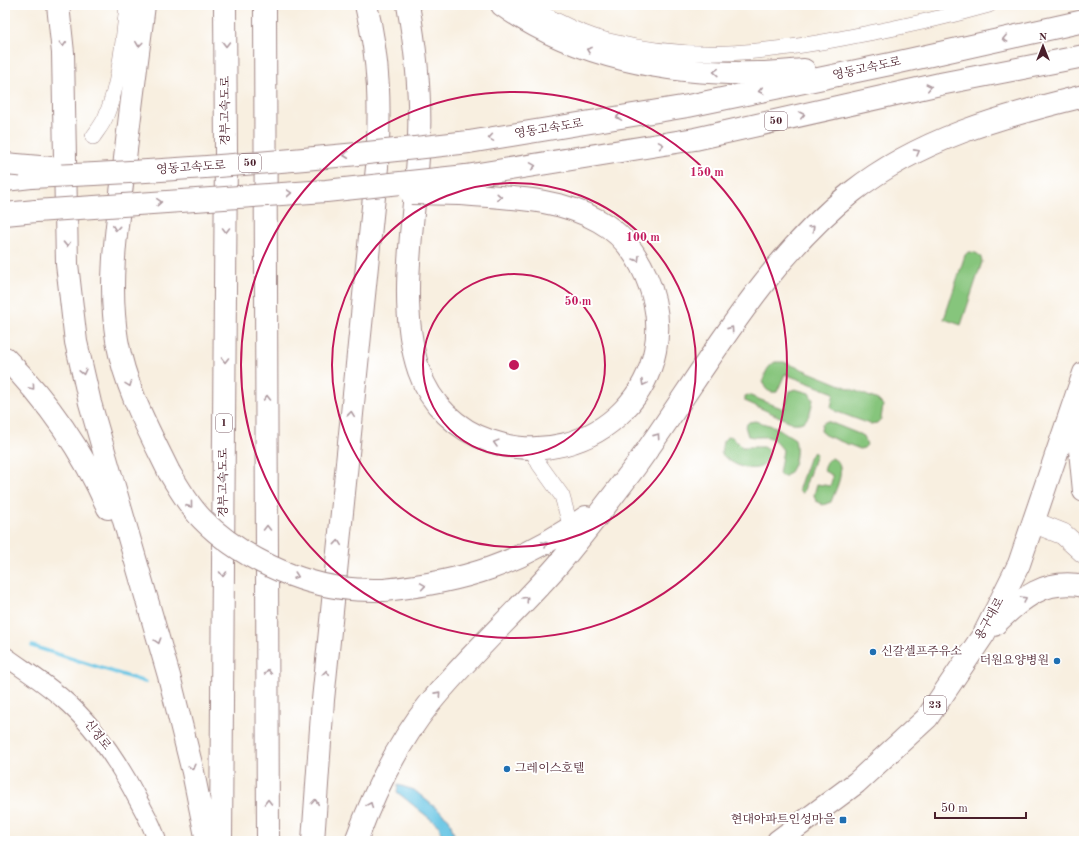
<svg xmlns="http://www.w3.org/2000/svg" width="1089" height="846" viewBox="0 0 1089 846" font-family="'Old Standard TT','Noto Serif KR',serif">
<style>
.green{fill:#86c57c;stroke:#687254}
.water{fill:#66c5e4;stroke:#587288}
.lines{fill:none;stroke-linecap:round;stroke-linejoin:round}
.stream{stroke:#66c5e4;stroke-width:3.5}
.minor-casing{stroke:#a18786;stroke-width:16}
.tertiary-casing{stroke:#a18786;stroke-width:20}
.secondary-casing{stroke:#a18786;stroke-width:22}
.primary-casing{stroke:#a18786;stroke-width:24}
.motorway-casing{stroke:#a18786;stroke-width:24}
.minor{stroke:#fff;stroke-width:15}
.tertiary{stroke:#fff;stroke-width:18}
.secondary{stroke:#fff;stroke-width:21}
.primary{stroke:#fff;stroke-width:22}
.motorway{stroke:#fff;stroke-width:22}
.motorway-bridge-casing{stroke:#a18786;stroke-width:24;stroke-linecap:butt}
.motorway-bridge{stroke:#fff;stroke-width:22}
.oneway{stroke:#ae9aa0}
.ring{fill:none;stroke:#c2185b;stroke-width:2}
.poi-dot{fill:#1f6fb2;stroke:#fff;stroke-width:1.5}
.labels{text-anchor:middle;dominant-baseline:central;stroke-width:4;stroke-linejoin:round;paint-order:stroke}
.shield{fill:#fff;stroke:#80626b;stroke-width:1}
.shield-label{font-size:11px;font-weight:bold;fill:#4a1f2b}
.street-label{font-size:12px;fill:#4a1f2b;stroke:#fff}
.poi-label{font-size:12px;fill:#4a1f2b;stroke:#fff;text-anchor:start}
.centre{fill:#c2185b;stroke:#fff;stroke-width:2}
.ring-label{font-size:12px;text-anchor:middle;font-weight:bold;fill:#c2185b;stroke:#fff;stroke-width:4;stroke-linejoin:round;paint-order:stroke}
</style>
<rect width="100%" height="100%" fill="#fff"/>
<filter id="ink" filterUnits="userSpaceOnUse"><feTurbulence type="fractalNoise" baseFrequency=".025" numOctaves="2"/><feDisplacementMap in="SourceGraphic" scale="8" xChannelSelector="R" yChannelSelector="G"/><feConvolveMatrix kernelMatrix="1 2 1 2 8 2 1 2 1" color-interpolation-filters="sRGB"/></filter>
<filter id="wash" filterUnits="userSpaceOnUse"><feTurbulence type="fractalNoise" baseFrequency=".012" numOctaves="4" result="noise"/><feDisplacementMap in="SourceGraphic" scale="16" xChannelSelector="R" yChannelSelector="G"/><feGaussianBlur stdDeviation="0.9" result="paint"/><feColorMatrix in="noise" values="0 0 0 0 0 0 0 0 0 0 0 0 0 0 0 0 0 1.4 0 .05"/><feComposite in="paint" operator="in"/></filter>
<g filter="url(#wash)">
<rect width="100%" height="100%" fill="#f8efe0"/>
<!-- green -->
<path class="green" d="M968,252C976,252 981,254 982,262L961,325L944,319L965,255Z
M775,362H784L878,400L883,405L881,419L877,423L870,424L835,411L831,407L834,393L785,374L777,392C769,393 765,390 763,382C765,373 767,367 775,362Z
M795,389L809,393L813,400C810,414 808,425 793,423L745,401V396L748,395L784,409L790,391Z
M755,421L776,427L795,439C798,451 796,468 786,476H781L779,474L783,450C768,430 767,440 748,436L745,426L749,422Z
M827,421L864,436L867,445L864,448L860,449L827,436L821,431L822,424Z
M731,436L742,447H763L768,450C770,480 732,468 721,453L723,441L727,437Z
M814,452L816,454L803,493L799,491V488L810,456Z
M832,458C849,466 836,488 831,502L823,505L816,501L814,495L817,484L830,486L832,480V475L824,471L827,461Z"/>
<!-- water -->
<path class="water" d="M398,785L414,790L449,819L456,841H443L439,826L397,792Z"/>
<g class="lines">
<!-- stream -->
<path class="stream" d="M32,646L145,682"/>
</g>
</g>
<g filter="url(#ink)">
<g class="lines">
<defs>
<path id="minor" d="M526,5C553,19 580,34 609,41C694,63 775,52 859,35C903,27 946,17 989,5
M93,137C97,131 103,124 106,116C120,81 123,42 127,5
M531,448L539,464L562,496L571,528"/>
<path id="tertiary" d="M5,656C24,670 44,682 62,698C95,726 118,761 138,800C145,813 153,826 157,841"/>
<path id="secondary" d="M1033,522L1063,534L1084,553"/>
<path id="primary" d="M1078,407V430L1084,491
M994,625C1022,599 1043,578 1084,586
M778,841L856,783L927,718L984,634L1019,564L1084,373"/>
<path id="motorway" d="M58,5L63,53L67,264L76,342L90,403L169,676L193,772L207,841
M144,5C137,62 129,119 123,177C116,231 108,285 117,340C125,387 148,429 169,472
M265,5L268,841
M408,5C417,55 422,106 418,157C414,224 397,306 419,371C430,404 457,430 490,441C593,476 691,379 646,276C636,253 621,233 599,221C557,197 507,198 460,194
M502,5C576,58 669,75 759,73C774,73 789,71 804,70
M469,142L688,106L895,63L1084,21
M466,176L695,139L940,84L1084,56
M5,180L31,177
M5,214L36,211
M5,358C48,401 83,452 108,508
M384,590C464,582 520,564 586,517
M221,841L226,152L225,5
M313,841L323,700L377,167C380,108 380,63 366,5
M356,841C374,792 397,744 430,703C469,655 517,612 558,565C585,533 610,500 635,467C703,374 760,265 852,192C919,139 1002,116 1084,96"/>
</defs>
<!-- minor casing -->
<use href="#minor" class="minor-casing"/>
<!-- tertiary casing -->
<use href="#tertiary" class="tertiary-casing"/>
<!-- secondary casing -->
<use href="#secondary" class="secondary-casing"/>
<!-- primary casing -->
<use href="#primary" class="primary-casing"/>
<!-- motorway casing -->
<use href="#motorway" class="motorway-casing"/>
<!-- minor -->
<use href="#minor" class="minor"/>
<!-- tertiary -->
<use href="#tertiary" class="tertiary"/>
<!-- secondary -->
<use href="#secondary" class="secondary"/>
<!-- primary -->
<use href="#primary" class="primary"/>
<!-- motorway -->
<use href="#motorway" class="motorway"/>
<defs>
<path id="motorway-bridge" d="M5,164L51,168
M31,177C177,171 323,159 469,142
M411,193L460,194
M36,211L326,191L466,176
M169,472C179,488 188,505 202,519C238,556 299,585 351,589C362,590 373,590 384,590"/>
</defs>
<!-- motorway-bridge casing -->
<use href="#motorway-bridge" class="motorway-bridge-casing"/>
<!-- motorway-bridge -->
<use href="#motorway-bridge" class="motorway-bridge"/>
</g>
<!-- one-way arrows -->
<defs><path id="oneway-chevron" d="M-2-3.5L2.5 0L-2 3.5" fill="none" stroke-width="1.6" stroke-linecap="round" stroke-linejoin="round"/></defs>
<g class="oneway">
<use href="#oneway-chevron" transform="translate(1005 39) rotate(167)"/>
<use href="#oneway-chevron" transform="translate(63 44) rotate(87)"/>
<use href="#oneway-chevron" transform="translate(139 44) rotate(97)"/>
<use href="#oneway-chevron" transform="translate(226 44) rotate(90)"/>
<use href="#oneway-chevron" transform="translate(589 50) rotate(-160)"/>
<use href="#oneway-chevron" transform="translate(716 72) rotate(-178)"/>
<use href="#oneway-chevron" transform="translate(929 87) rotate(-13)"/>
<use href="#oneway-chevron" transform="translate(761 91) rotate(168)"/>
<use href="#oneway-chevron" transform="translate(802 115) rotate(-13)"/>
<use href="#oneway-chevron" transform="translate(619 117) rotate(171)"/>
<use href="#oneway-chevron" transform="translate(491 138) rotate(171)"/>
<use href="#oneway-chevron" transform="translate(661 145) rotate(-9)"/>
<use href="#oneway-chevron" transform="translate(917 152) rotate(-29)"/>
<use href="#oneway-chevron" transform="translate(346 155) rotate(174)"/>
<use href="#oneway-chevron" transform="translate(533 166) rotate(-9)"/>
<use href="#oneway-chevron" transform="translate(289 193) rotate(-4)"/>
<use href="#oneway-chevron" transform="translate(499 197) rotate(4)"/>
<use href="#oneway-chevron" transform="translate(159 202) rotate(-4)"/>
<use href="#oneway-chevron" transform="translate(116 228) rotate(96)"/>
<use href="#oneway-chevron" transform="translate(812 228) rotate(-44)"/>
<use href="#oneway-chevron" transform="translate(226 230) rotate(90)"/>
<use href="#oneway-chevron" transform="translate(67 244) rotate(88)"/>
<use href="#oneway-chevron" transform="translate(637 259) rotate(59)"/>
<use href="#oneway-chevron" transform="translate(731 329) rotate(-55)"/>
<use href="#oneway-chevron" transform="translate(225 360) rotate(90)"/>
<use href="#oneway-chevron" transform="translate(83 372) rotate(77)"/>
<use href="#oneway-chevron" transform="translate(644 383) rotate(118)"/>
<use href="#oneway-chevron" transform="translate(129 384) rotate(69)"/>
<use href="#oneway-chevron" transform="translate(32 387) rotate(50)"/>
<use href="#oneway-chevron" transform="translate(267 398) rotate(-90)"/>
<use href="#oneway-chevron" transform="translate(351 414) rotate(-84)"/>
<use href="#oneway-chevron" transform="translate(657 436) rotate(-55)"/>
<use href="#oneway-chevron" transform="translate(496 443) rotate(-165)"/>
<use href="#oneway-chevron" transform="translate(190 505) rotate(51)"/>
<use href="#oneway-chevron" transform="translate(267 528) rotate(-90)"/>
<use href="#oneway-chevron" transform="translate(338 543) rotate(-84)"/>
<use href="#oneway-chevron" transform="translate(545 544) rotate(-30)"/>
<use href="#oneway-chevron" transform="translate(223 574) rotate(90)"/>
<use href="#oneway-chevron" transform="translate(296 576) rotate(19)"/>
<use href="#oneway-chevron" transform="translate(423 586) rotate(-9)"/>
<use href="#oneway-chevron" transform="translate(526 599) rotate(-47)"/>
<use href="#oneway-chevron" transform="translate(1024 599) rotate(-32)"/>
<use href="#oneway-chevron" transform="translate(158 641) rotate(73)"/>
<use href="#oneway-chevron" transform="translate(268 672) rotate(-90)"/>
<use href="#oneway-chevron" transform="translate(326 673) rotate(-84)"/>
<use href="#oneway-chevron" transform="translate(438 694) rotate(-48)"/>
<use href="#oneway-chevron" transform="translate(192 767) rotate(76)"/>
<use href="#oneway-chevron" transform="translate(268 802) rotate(-90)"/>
<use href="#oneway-chevron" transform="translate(315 802) rotate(-85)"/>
<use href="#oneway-chevron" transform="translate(370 805) rotate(-66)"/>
</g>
</g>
<!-- distance rings -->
<g class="ring">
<circle cx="514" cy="365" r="91"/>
<circle cx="514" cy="365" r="182"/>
<circle cx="514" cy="365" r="273"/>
</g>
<!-- markers -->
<g class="poi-dot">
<circle cx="873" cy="652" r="4"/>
<circle cx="1057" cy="661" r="4"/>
<circle cx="507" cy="769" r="4"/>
<rect x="839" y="816" width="8" height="8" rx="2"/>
</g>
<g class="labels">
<!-- shield labels -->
<g class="shield">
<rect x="765" y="112" width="22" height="18" rx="3"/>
<rect x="239" y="154" width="22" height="18" rx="3"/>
<rect x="216" y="414" width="16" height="18" rx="3"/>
<rect x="924" y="696" width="22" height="18" rx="3"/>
</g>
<g class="shield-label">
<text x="776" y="121">50</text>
<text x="250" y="163">50</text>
<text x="224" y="423">1</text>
<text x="935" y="705">23</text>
</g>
<!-- street labels -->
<g class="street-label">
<text transform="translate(867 69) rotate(-12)">영동고속도로</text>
<text transform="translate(226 111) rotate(-90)">경부고속도로</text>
<text transform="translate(549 129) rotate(-9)">영동고속도로</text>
<text transform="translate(191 168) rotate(-4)">영동고속도로</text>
<text transform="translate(224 483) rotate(-90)">경부고속도로</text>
<text transform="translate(990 619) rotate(-61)">용구대로</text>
<text transform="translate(97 735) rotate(52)">신정로</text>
</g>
<!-- poi labels -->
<g class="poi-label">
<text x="881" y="652">신갈셀프주유소</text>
<text x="1049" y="661" text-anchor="end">더원요양병원</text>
<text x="515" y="769">그레이스호텔</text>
<text x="835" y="820" text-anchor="end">현대아파트인성마을</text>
</g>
</g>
<circle cx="514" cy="365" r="6" class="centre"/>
<g class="ring-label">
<text x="707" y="176">150 m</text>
<text x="643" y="241">100 m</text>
<text x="578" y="305">50 m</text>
</g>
<!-- margin -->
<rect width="1089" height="846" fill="none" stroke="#fff" stroke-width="20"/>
<!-- north arrow -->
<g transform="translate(1043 46)" stroke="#ffffff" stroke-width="3" paint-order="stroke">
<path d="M0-3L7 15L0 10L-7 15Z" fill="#4a1f2b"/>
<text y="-6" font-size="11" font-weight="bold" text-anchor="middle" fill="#4a1f2b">N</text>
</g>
<!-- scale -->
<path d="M935 812v6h91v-6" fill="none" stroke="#4a1f2b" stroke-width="2"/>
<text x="941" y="812" font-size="12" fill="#4a1f2b" stroke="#ffffff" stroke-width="3" paint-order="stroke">50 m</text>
</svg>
